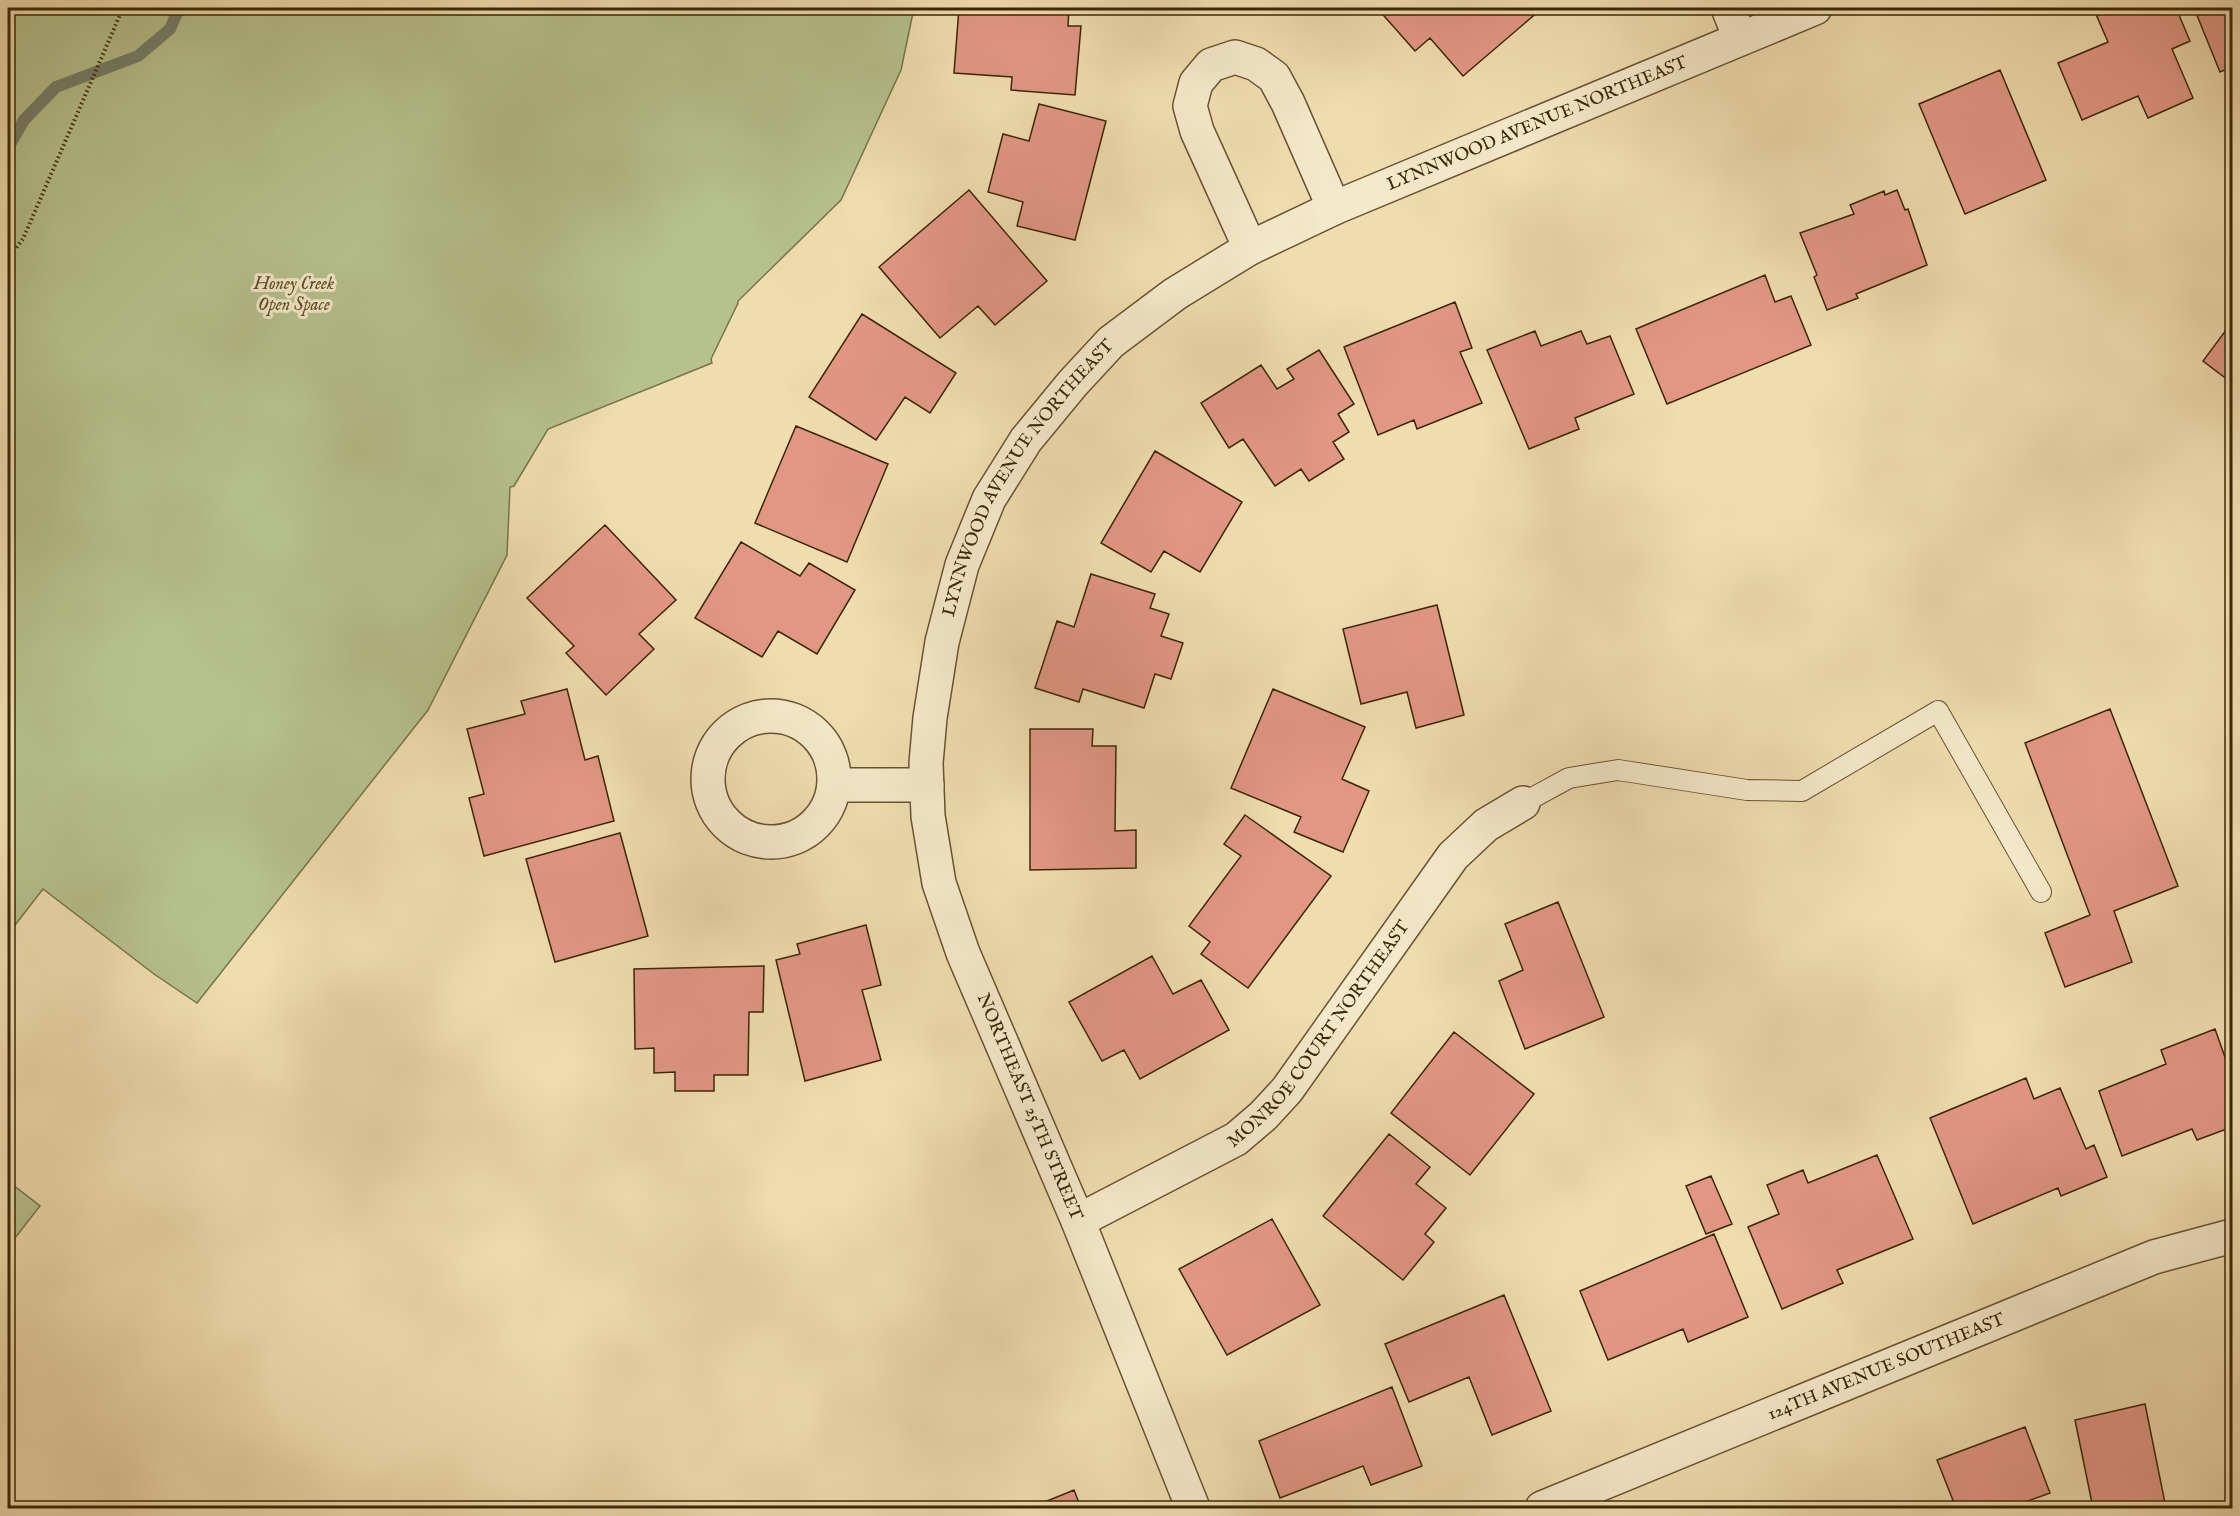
<svg xmlns="http://www.w3.org/2000/svg" width="2240" height="1516" viewBox="0 0 2240 1516" font-family="'IM FELL English',serif">
<style>
.green{fill:#b6c28d;stroke:#78744a;stroke-width:1.5}
.lines{fill:none;stroke-linecap:round;stroke-linejoin:round}
.stream{stroke:#74806b;stroke-width:12}
.building{fill:#e29785;stroke:#3b2706;stroke-width:1.5}
.lane-casing{stroke:#685430;stroke-width:22}
.street-casing{stroke:#685430;stroke-width:36}
.path{stroke:#3b2706;stroke-width:4;stroke-dasharray:1.5 3;stroke-linecap:butt}
.lane{stroke:#f5e9cb;stroke-width:20}
.street{stroke:#f5e9cb;stroke-width:33}
.labels{text-anchor:middle;dominant-baseline:central;stroke-width:6;stroke-linejoin:round;paint-order:stroke}
.street-label{font-size:18px;fill:#3b2706;stroke:#f5e9cb}
.park-label{font-size:18px;font-style:italic;fill:#5a4e28;stroke:#f5e9cb}
</style>
<rect width="100%" height="100%" fill="#f0ddaf"/>
<filter id="stains"><feTurbulence type="fractalNoise" baseFrequency=".00333" numOctaves="4"/><feColorMatrix values="0 0 0 0 .2 0 0 0 0 .09 0 0 0 0 .02 0 0 0 .5 -.17"/></filter>
<radialGradient id="worn" r=".72"><stop offset=".6" stop-color="#630" stop-opacity="0"/><stop offset="1" stop-color="#630" stop-opacity=".3"/></radialGradient>
<!-- green -->
<path class="green" d="M8,8H914L901,70L841,200L738,301V303L711,359L712,363L548,429L514,486L510,487L507,555L428,710L197,1003L154,974L43,889L8,934Z
M8,1181L40,1206L8,1247Z"/>
<g class="lines">
<!-- stream -->
<path class="stream" d="M8,148L24,120L56,87L138,56L170,29L179,8"/>
</g>
<!-- building -->
<path class="building" d="M959,8H1069L1068,26H1081L1075,95L1011,90L1012,77L954,73Z
M1377,8H1536L1539,11L1463,76L1430,38L1415,51Z
M2107,8H2176L2190,41L2172,49L2193,98L2148,118L2138,96L2082,120L2058,63L2108,42L2095,12Z
M2194,8H2232V67L2220,72Z
M2000,70L2046,180L1965,214L1919,104Z
M1039,104L1106,121L1075,240L1017,226L1023,202L988,192L1003,134L1029,141Z
M969,190L1047,281L995,325L978,306L940,338L879,267Z
M1897,190L1905,210L1908,209L1927,265L1856,294L1858,298L1827,310L1814,277L1817,275L1800,233L1854,214L1850,205L1884,191L1885,195Z
M1765,275L1775,302L1791,296L1811,345L1667,404L1636,329Z
M1455,302L1472,348L1460,352L1482,403L1417,429L1414,420L1378,435L1344,347Z
M862,314L956,373L930,413L905,397L876,440L809,397Z
M2232,322V383L2203,361Z
M1535,331L1541,346L1581,331L1587,344L1610,336L1634,394L1575,418L1579,429L1529,449L1487,350Z
M1319,350L1354,404L1338,414L1349,432L1333,442L1344,459L1309,481L1301,469L1275,486L1243,439L1229,448L1201,403L1261,365L1277,389L1294,379L1287,369Z
M796,426L888,464L847,562L755,523Z
M1155,451L1242,502L1200,572L1164,551L1151,572L1101,543Z
M605,525L676,600L639,634L654,649L606,695L566,653L574,646L527,598Z
M741,542L800,576L809,563L855,590L817,654L778,631L762,657L695,618Z
M1091,574L1155,594L1150,608L1169,614L1161,636L1183,643L1171,679L1155,674L1144,708L1083,689L1079,702L1035,688L1057,621L1074,627Z
M1437,605L1464,715L1416,728L1407,692L1361,704L1343,629Z
M567,689L585,760L598,756L614,821L484,856L469,798L484,794L467,729L525,714L521,701Z
M1273,689L1365,727L1342,779L1369,791L1343,852L1294,832L1301,817L1231,788Z
M2110,709L2178,886L2114,911L2132,962L2065,987L2045,933L2090,915L2025,743Z
M1030,729H1093L1092,746H1116L1115,831L1136,830V868L1030,870Z
M1245,815L1331,876L1248,988L1201,954L1210,942L1189,926L1241,856L1224,844Z
M620,833L648,936L555,962L526,859Z
M1558,902L1604,1017L1525,1049L1499,981L1523,970L1505,924Z
M866,925L881,985L862,990L881,1060L805,1081L776,960L800,954L797,944Z
M1152,956L1173,994L1201,980L1229,1030L1140,1079L1124,1050L1102,1061L1069,1002Z
M764,966L763,1012H749L748,1075H714V1091H675V1072L654,1073V1048L635,1049L634,969Z
M2215,1029L2232,1077V1127L2197,1140L2192,1129L2122,1156L2099,1091L2166,1064L2161,1050Z
M1454,1032L1534,1094L1470,1175L1391,1113Z
M2026,1078L2034,1099L2060,1088L2086,1149L2094,1145L2107,1177L2061,1196L2058,1188L1973,1224L1930,1118Z
M1389,1134L1430,1167L1416,1184L1446,1208L1425,1234L1434,1242L1403,1280L1323,1216Z
M1877,1155L1913,1239L1837,1270L1843,1283L1782,1309L1748,1227L1779,1214L1767,1185L1803,1170L1808,1183Z
M1711,1176L1732,1224L1706,1234L1686,1186Z
M1272,1219L1320,1305L1227,1355L1179,1269Z
M1714,1234L1748,1317L1688,1342L1683,1329L1608,1360L1580,1291Z
M1504,1295L1551,1411L1492,1435L1469,1377L1409,1402L1385,1344Z
M1392,1387L1422,1466L1371,1485L1363,1466L1280,1498L1259,1441Z
M2145,1404L2166,1508H2093L2075,1420Z
M2025,1427L2050,1493L2008,1508H1956L1937,1460Z
M1074,1490L1081,1508H1030Z"/>
<g class="lines">
<defs>
<path id="lane" d="M1523,803L1569,778L1618,770L1747,790L1802,791L1938,711L2041,892"/>
<g id="street">
<path d="M1728,8L1740,38"/>
<path d="M1250,248L1197,131L1190,106L1196,83L1211,65L1235,57L1256,64L1274,77L1288,103L1334,208"/>
<circle cx="771" cy="779" r="63"/>
<path d="M834,785H927"/>
<path id="s1" d="M1078,1221L1236,1139L1263,1116L1287,1090L1453,856L1486,825L1523,803"/>
<path id="s2" d="M1193,1508L1078,1221L963,953L939,883L928,816L926,763L930,718L942,642L962,565L989,499L1026,440L1073,383L1111,342L1175,294L1250,248L1334,208L1815,8"/>
<path id="s3" d="M1542,1508L2154,1257L2232,1236"/>
</g>
</defs>
<!-- lane casing -->
<use href="#lane" class="lane-casing"/>
<!-- street casing -->
<use href="#street" class="street-casing"/>
<!-- path -->
<path class="path" d="M8,258L23,239L123,8"/>
<!-- lane -->
<use href="#lane" class="lane"/>
<!-- street -->
<use href="#street" class="street"/>
</g>
<g class="labels">
<!-- street labels -->
<g class="street-label">
<text stroke="none"><textPath href="#s2" startOffset="1749">LYNNWOOD AVENUE NORTHEAST</textPath></text>
<text stroke="none"><textPath href="#s2" startOffset="1106">LYNNWOOD AVENUE NORTHEAST</textPath></text>
<text stroke="none"><textPath href="#s1" startOffset="312">MONROE COURT NORTHEAST</textPath></text>
<text transform="translate(1029 1107) rotate(67)">NORTHEAST 25TH STREET</text>
<text stroke="none"><textPath href="#s3" startOffset="372">124TH AVENUE SOUTHEAST</textPath></text>
</g>
<!-- park labels -->
<g class="park-label">
<text x="294" y="284">Honey Creek<tspan x="294" dy="21">Open Space</tspan></text>
</g>
</g>
<!-- margin -->
<rect width="2240" height="1516" fill="none" stroke="#f0ddaf" stroke-width="30"/>
<rect x="9" y="9" width="2222" height="1498" fill="none" stroke="#3b2706" stroke-width="3"/>
<rect x="15" y="15" width="2210" height="1486" fill="none" stroke="#3b2706" stroke-width="1.5"/>
<rect width="100%" height="100%" filter="url(#stains)"/>
<rect width="100%" height="100%" fill="url(#worn)"/>
</svg>
